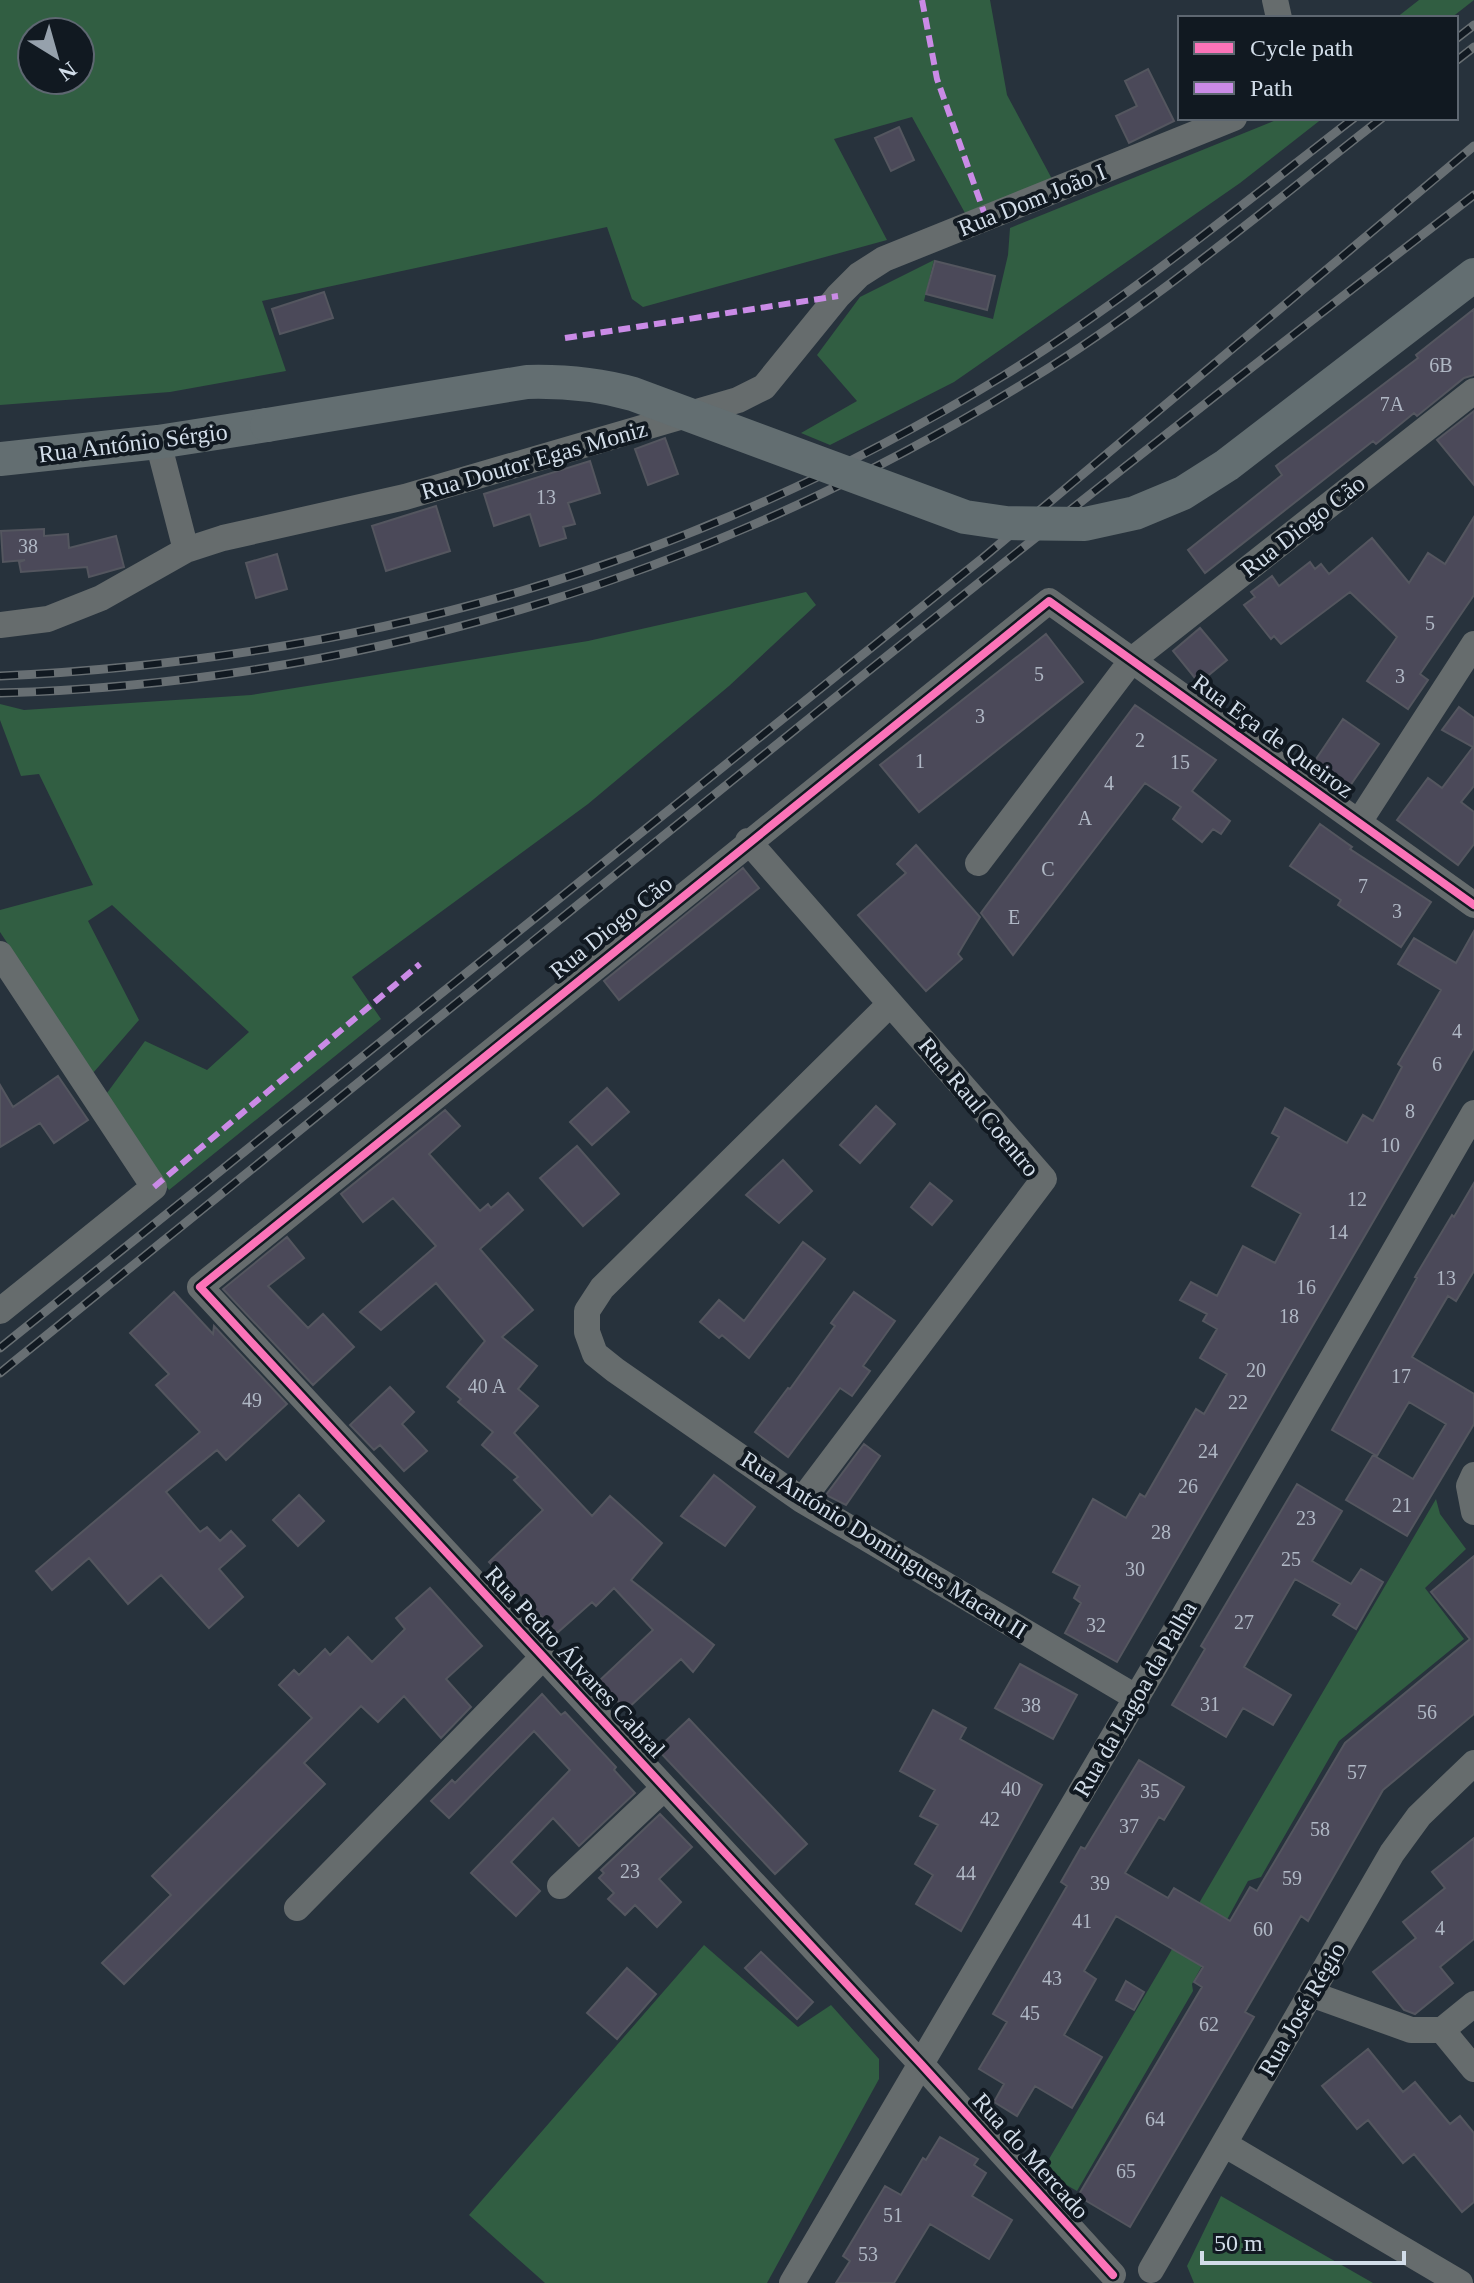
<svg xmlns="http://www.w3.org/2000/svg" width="1474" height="2283" viewBox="0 0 1474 2283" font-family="Georgia,serif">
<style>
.green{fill:#315e42;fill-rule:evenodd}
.building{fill:#4b4959;stroke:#54565f;stroke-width:2}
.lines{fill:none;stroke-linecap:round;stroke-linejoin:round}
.minor{stroke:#666c6d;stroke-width:26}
.major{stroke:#636e71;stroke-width:34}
.rail-casing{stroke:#686f73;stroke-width:9}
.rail{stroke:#111921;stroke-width:6;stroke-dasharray:18;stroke-linecap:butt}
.major-bridge{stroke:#636e71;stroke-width:34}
.quiet{stroke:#ca8be6;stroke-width:6;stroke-dasharray:12 6;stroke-linecap:butt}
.cycleway-casing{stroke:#111921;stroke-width:13}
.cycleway{stroke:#fb73b8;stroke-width:8}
.labels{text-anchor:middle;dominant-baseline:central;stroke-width:8;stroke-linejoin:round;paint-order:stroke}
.number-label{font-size:20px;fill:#b0b8c5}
.street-label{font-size:24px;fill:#d2dde9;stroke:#111921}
</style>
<rect width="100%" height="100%" fill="#27323c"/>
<!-- green -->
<path class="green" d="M0,0H990L1007,95L1052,179L965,213L912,117L834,139L887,240L643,307L632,299L607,227L262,301L286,371L170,392L0,405ZM32,32H80V80H32Z
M1419,0H1474L1451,18H1396Z
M1281,118H1323L1240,183L954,382L830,445L801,433L857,401L817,355L860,297L934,260L924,301L993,319L1008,255L1010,228Z
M806,592L816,605L729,686L588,804L352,977L381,1019L169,1190L126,1129L107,1093L145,1041L207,1070L249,1032L112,905L88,921L139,1020L93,1073L0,932V910L93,885L39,774L21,776L0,720V704L24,710L251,695L588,641Z
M1436,1499L1440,1514L1466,1549L1425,1588L1464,1639L1339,1741L1261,1877L1248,1881L1192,1984L1193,1991L1077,2191L1042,2171Z
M704,1945L798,2027L831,2005L879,2059V2079L767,2283H545L469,2215Z
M1221,2196L1373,2283H1194L1187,2266Z"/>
<!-- building -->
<path class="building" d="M1148,69L1174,121L1129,143L1116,116L1137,106L1125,81Z
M899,127L914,160L891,171L875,138Z
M935,261L995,276L987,310L926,294Z
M324,292L333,318L280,334L272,309Z
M1474,309V375L1464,378L1417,416L1414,413L1376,444L1373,441L1205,573L1188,550L1282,475L1276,466L1418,358L1416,355Z
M1474,411V485L1437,440Z
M665,438L678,474L648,485L635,449Z
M590,461L600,493L568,503L575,524L563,527L566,538L540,546L530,514L494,526L484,494Z
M436,506L450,551L386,571L372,526Z
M1474,517V595L1420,674L1428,680L1408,709L1367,681L1397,637L1350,592L1281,644L1274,636L1271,639L1244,605L1255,597L1251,592L1272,576L1279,586L1310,562L1315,569L1321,564L1329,574L1372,538L1409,583L1428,553L1445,564Z
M44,529V536L68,534L69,548L116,536L124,567L89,577L87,567L21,572L19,562L25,560L3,562L1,531Z
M277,554L287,589L256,598L246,563Z
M1200,628L1227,660L1199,683L1173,651Z
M1046,634L1083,682L919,812L880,765Z
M1135,705L1216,760L1192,791L1230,821L1221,834L1213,829L1202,842L1173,819L1181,807L1145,783L1013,955L981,913Z
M1459,707L1474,718V786L1461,802L1474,812V844L1458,865L1397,820L1428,778L1442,788L1473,747L1442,730Z
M1343,719L1379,744L1345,793L1310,768Z
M1320,824L1352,847L1350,849L1431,902L1401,947L1338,905L1341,900L1290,866Z
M916,845L980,917L958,954L962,959L926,991L858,915L906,873L897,864Z
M743,868L759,888L619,1000L604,981Z
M1474,931V1048L1117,1662L1065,1633L1081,1603L1074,1598L1080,1586L1053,1572L1093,1499L1126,1518L1140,1494L1145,1497L1196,1409L1204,1414L1227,1374L1200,1358L1217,1329L1203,1321L1207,1314L1180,1300L1191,1282L1217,1296L1243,1246L1275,1263L1301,1214L1252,1186L1279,1137L1272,1133L1285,1108L1347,1143L1363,1115L1373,1121L1402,1067L1398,1064L1441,990L1398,964L1414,938L1456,963Z
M58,1076L88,1120L54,1143L40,1123L0,1147V1085L13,1107Z
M607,1088L629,1112L592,1145L570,1122Z
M876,1106L895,1124L860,1163L840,1145Z
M445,1110L460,1126L429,1154L480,1211L488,1204L491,1208L508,1193L523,1210L480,1249L533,1310L502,1337L537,1366L518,1389L538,1406L514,1433L592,1516L610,1496L662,1543L631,1580L714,1645L693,1672L681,1659L626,1710L599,1681L653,1630L614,1588L596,1606L592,1602L557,1633L489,1562L543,1510L514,1480L518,1477L482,1445L493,1432L458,1402L461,1399L447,1387L485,1341L436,1283L381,1330L360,1312L436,1246L393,1198L363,1222L341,1194Z
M577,1146L619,1194L583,1226L540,1178Z
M783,1160L812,1191L779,1223L746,1195Z
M930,1183L952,1201L932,1225L911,1207Z
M1474,1183V1271L1456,1301L1448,1296L1412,1357L1474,1394V1424L1407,1536L1346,1500L1373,1455L1413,1479L1446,1424L1409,1402L1377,1456L1332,1430L1417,1278L1415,1277L1452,1215L1454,1217Z
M287,1237L304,1258L268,1286L308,1328L323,1314L354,1347L313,1385L223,1289Z
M803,1242L825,1259L749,1358L722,1335L719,1338L700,1322L719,1300L744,1321Z
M174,1292L213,1334L214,1326L287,1404L226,1460L217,1450L166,1492L200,1532L207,1527L220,1541L231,1531L245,1546L219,1569L243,1597L209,1628L161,1575L128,1604L89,1558L52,1590L36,1571L200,1432L156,1385L169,1374L130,1333Z
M854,1292L895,1321L863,1366L870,1371L852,1396L840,1388L788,1457L755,1432L788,1388L790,1389L835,1326L831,1323Z
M390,1387L414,1412L402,1424L427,1451L404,1471L380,1445L374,1450L350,1425Z
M864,1444L880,1456L846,1505L826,1495Z
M714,1475L755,1507L725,1546L681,1516Z
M1297,1484L1342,1511L1312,1561L1351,1584L1361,1569L1383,1582L1356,1629L1333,1615L1340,1604L1295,1579L1244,1667L1291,1695L1273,1725L1243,1708L1226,1737L1172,1705L1205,1649L1201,1646Z
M299,1495L324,1521L298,1546L273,1520Z
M1474,1556V1714L1383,1790L1308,1921L1301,1916L1245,2012L1254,2017L1130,2227L1078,2196L1202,1987L1194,1982L1203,1967L1116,1916L1084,1971L1096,1979L1064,2035L1102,2057L1072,2108L1035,2086L1017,2116L994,2102L1004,2084L979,2069L1007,2022L993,2014L1067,1886L1061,1882L1081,1847L1085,1849L1139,1760L1184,1787L1164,1820L1159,1817L1125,1873L1168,1898L1174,1888L1230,1921L1250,1887L1257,1891L1345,1743L1470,1639L1431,1592Z
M430,1588L482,1646L446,1679L471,1707L441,1738L404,1696L378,1722L361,1706L304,1763L325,1784L124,1984L102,1963L171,1895L152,1876L312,1718L279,1685L294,1670L299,1675L325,1649L330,1655L348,1637L372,1662L405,1629L396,1618Z
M1020,1664L1077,1695L1053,1739L995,1708Z
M542,1694L561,1715L565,1712L616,1767L614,1770L635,1793L579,1846L553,1818L511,1862L540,1891L516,1916L471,1873L570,1770L534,1731L449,1818L431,1801L452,1780L455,1783Z
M933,1710L966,1728L960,1739L1042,1785L961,1931L916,1904L933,1875L915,1864L938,1825L920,1816L935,1790L900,1771Z
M689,1719L807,1844L775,1874L657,1749Z
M660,1814L692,1847L659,1879L681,1902L657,1927L635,1905L625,1915L608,1899L614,1893L599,1878L604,1873L601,1870Z
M1474,1838V1939L1440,1967L1453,1983L1415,2014L1404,2010L1373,1972L1416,1938L1403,1922L1445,1888L1432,1872Z
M761,1952L813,2002L797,2019L745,1968Z
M627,1968L656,1994L617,2039L587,2013Z
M1126,1981L1144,1992L1134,2010L1116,2000Z
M1368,2049L1403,2092L1415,2082L1450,2124L1460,2116L1474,2133V2202L1462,2212L1414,2154L1403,2163L1368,2120L1357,2129L1322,2086Z
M940,2137L978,2159L974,2165L986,2173L972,2196L1012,2220L989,2259L930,2224L894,2283H836L850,2261L843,2256L885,2186L901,2195L923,2158L926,2160Z"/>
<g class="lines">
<!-- minor -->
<path class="minor" d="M1275,0L1279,18
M158,442L186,550
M0,625L48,619L101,598L186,550L223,538L405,497L738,400L764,387L838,296L859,275L884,259L1234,118
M1359,822L1474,644
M748,841L1044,1179L802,1500
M978,863L1132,660L1474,391
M0,954L154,1187L0,1311
M890,1004L602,1288L587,1311V1332L595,1354L615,1370L802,1500L1137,1698
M1474,1475L1469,1486L1474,1512
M560,1886L664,1788
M297,1908L543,1657
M1311,1994L1411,2030H1442
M1474,2004L1442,2030L1474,2069
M1224,2144L1460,2283
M1151,2270L1392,1853L1419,1816L1474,1763
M1113,2275L921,2064L200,1287L1049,601L1474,905
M792,2283L1155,1666L1474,1113"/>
<!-- major -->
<path class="major" d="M0,459L158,442L267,425"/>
<defs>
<path id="rail" d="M1456,39L1474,25
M1456,61L1474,47
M0,676C365,659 690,567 1003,376C1126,300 1239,207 1354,118
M0,693C366,683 721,572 1031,379C1155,303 1267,207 1382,118
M0,1348L984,557L1474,146
M0,1373C489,978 975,578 1474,195"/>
</defs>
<!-- rail casing -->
<use href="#rail" class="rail-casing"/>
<!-- rail -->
<use href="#rail" class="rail"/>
<!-- major-bridge -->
<path class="major-bridge" d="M267,425L527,382C565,381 597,384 633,394L965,517L1006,523L1085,524L1135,513L1183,493L1227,465L1474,275"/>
<!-- quiet -->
<path class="quiet" d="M922,0L937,79L986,218
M565,338L838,296
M154,1187L420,964"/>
<defs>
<path id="cycleway" d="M1113,2275L921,2064L200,1287L1049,601L1474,905"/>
</defs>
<!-- cycleway casing -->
<use href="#cycleway" class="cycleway-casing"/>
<!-- cycleway -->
<use href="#cycleway" class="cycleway"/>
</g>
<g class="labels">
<!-- number labels -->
<g class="number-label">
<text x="1441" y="365">6B</text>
<text x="1392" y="404">7A</text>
<text x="546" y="497">13</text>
<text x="28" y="546">38</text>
<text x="1430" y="623">5</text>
<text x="1039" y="674">5</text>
<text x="1400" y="676">3</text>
<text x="980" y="716">3</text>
<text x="1140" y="740">2</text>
<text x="920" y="761">1</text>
<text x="1180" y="762">15</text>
<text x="1109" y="783">4</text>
<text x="1085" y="818">A</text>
<text x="1048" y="869">C</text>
<text x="1363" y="886">7</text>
<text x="1397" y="911">3</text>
<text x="1014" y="917">E</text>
<text x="1457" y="1031">4</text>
<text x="1437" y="1064">6</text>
<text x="1410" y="1111">8</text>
<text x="1390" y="1145">10</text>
<text x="1357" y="1199">12</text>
<text x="1338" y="1232">14</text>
<text x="1446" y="1278">13</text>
<text x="1306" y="1287">16</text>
<text x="1289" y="1316">18</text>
<text x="1256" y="1370">20</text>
<text x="1401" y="1376">17</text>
<text x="487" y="1386">40 A</text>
<text x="252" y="1400">49</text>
<text x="1238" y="1402">22</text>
<text x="1208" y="1451">24</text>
<text x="1188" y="1486">26</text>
<text x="1402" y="1505">21</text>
<text x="1306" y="1518">23</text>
<text x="1161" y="1532">28</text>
<text x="1291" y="1559">25</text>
<text x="1135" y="1569">30</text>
<text x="1244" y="1622">27</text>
<text x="1096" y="1625">32</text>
<text x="1210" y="1704">31</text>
<text x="1031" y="1705">38</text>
<text x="1427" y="1712">56</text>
<text x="1357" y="1772">57</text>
<text x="1011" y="1789">40</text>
<text x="1150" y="1791">35</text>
<text x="990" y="1819">42</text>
<text x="1129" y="1826">37</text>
<text x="1320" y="1829">58</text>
<text x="630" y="1871">23</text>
<text x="966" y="1873">44</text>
<text x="1292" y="1878">59</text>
<text x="1100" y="1883">39</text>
<text x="1082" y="1921">41</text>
<text x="1440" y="1928">4</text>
<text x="1263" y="1929">60</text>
<text x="1052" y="1978">43</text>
<text x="1030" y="2013">45</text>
<text x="1209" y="2024">62</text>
<text x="1155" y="2119">64</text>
<text x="1126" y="2171">65</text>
<text x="893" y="2215">51</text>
<text x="868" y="2254">53</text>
</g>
<!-- street labels -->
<g class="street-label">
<text transform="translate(1032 200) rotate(-22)">Rua Dom João I</text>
<text transform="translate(133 443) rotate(-7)">Rua António Sérgio</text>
<text transform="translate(534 460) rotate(-16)">Rua Doutor Egas Moniz</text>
<text transform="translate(1303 526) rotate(-38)">Rua Diogo Cão</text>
<text transform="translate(1273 736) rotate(36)">Rua Eça de Queiroz</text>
<text transform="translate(611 927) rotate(-39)">Rua Diogo Cão</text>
<text transform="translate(979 1107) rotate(50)">Rua Raul Coentro</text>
<text transform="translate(884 1545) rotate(32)">Rua António Domingues Macau II</text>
<text transform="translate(575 1662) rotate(47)">Rua Pedro Álvares Cabral</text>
<text transform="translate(1135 1699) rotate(-60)">Rua da Lagoa da Palha</text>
<text transform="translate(1302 2009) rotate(-60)">Rua José Régio</text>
<text transform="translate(1031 2156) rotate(48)">Rua do Mercado</text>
</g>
</g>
<!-- legend -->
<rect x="1178" y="16" width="280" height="104" fill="#111921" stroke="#5e6771" stroke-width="2"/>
<rect x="1194" y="42" width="40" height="12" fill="#fb73b8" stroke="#5e6771" stroke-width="2"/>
<text x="1250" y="56" font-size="24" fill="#d2dde9">Cycle path</text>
<rect x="1194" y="82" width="40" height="12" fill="#ca8be6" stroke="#5e6771" stroke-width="2"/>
<text x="1250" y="96" font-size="24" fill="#d2dde9">Path</text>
<!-- north arrow -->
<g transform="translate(56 56) rotate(143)"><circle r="38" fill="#111921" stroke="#5e6771" stroke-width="2"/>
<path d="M0-6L14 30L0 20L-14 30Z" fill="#96a1ac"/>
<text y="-12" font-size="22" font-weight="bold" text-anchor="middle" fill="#d2dde9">N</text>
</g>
<!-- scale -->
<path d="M1202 2251v12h202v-12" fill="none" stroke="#d2dde9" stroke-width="4"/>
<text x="1214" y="2251" font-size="24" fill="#d2dde9" stroke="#111921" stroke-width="6" paint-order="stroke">50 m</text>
</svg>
